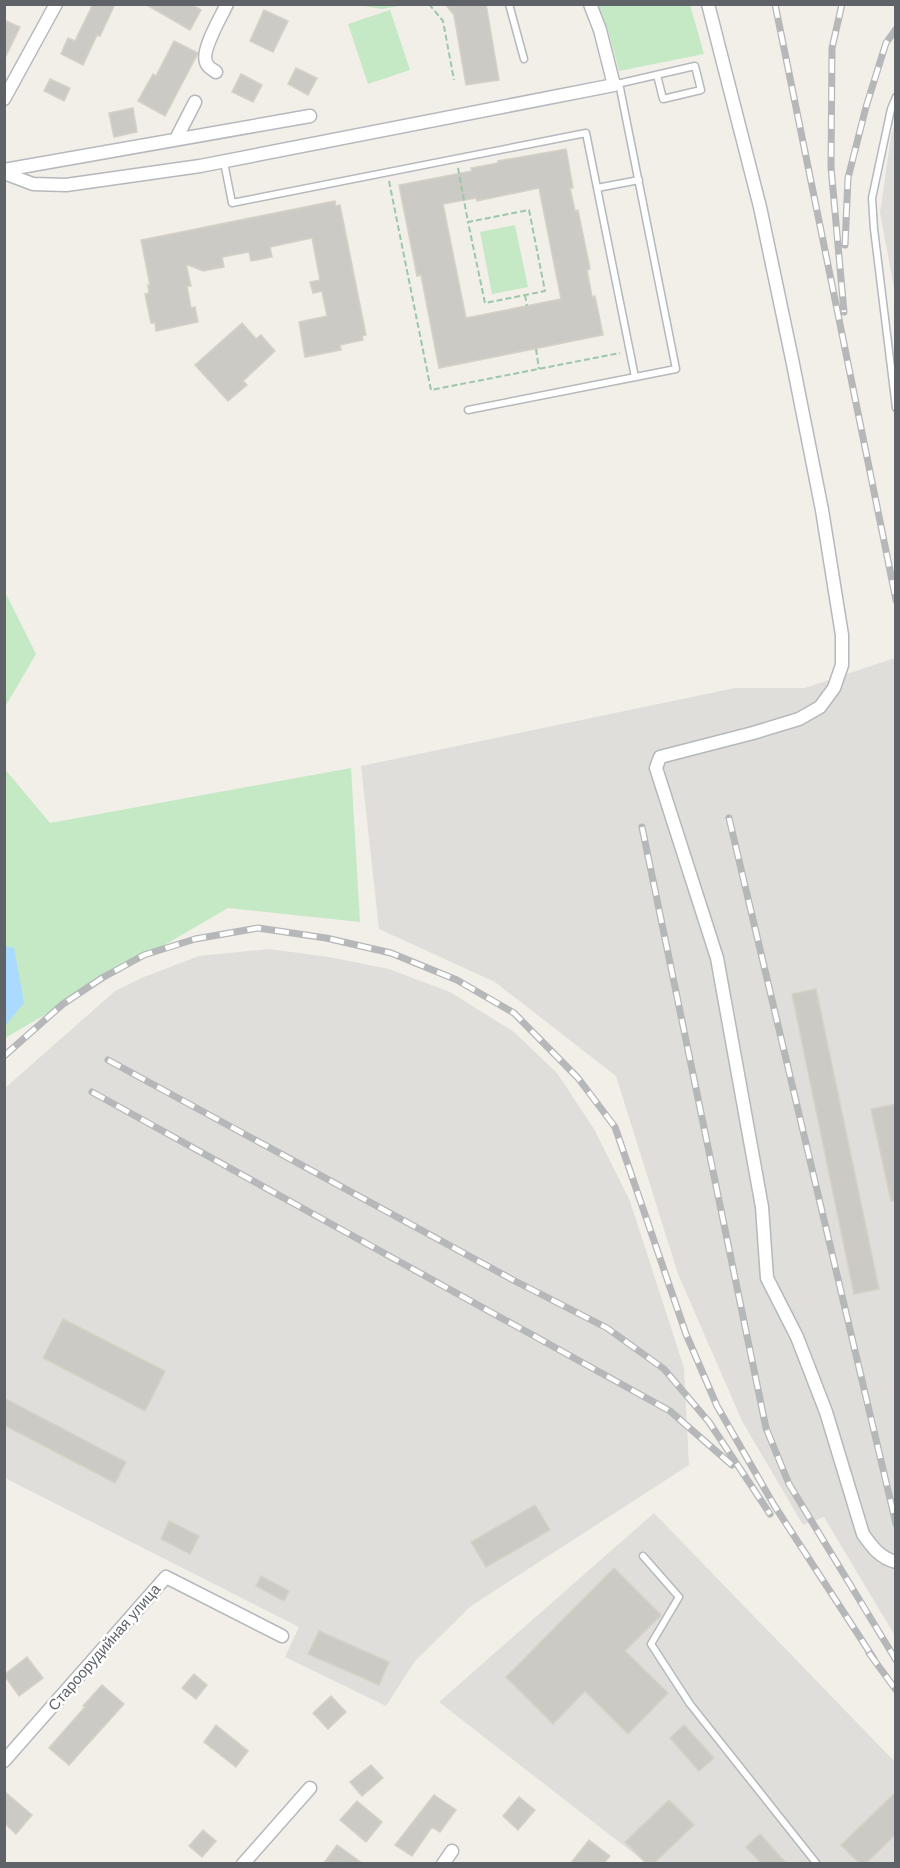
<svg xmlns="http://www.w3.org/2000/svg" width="900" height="1868" viewBox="0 0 900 1868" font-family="Helvetica,sans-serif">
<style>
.industrial{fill:#e0deda}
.green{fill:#c5e8c5}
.water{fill:#aadaff}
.building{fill:#cccac5;stroke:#d6d1c6;stroke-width:1.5;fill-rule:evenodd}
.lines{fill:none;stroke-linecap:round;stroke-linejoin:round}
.lane-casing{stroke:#b5b8bc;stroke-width:9}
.street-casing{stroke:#b5b8bc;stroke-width:15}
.path{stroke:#9cc7a9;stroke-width:2;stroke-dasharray:6 3;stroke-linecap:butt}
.lane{stroke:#fff;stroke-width:6}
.street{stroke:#fff;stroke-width:12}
.rail-casing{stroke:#b6b7b8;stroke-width:7}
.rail{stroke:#fff;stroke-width:4.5;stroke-dasharray:14;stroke-linecap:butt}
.labels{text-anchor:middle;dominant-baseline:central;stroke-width:5;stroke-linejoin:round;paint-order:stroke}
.street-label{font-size:15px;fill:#5f6368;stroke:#fff}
</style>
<rect width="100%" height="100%" fill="#f1efe8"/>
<!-- industrial -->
<path class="industrial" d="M895,124H896L895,293L880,213L891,136Z
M895,658V1636L824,1517L803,1525L742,1421L678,1274L616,1076L495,982L379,929L361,766L735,688H805Z
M269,949L329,957L389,969L450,992L514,1032L557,1073L594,1129L630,1201L684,1368L689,1465L471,1606L415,1661L386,1706L285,1657L299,1627L5,1478L4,1089L115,991L144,977L199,956Z
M654,1513L895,1762V1863H646L439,1702Z"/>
<!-- green -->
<path class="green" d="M357,5H404L382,9Z
M598,5H690L704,54L619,71L608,30Z
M390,10L410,70L368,84L348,24Z
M515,225L528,287L492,294L480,232Z
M5,592L36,654L5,707H4Z
M4,768L50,823L351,768L360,922L228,908L5,1038Z"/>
<!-- water -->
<path class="water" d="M5,946L14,948L24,1003L5,1026Z"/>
<!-- building -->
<path class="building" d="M93,4H115L100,36L97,35L83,65L61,54L68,38L75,41Z
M145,4H191L201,10L190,30Z
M445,4H486L499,80L466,85L454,15Z
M264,10L288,21L273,52L250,41Z
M4,20L20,27L4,60Z
M174,41L198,53L165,116L138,101L153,74L156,76Z
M296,68L317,78L308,95L288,84Z
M241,74L262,85L253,102L232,92Z
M50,79L70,88L64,101L44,91Z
M133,108L137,132L114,137L109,113Z
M566,149L573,188H570L575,211L578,210L590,269L587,270L592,297L595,296L603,335L439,368L421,275L417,276L399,185L472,171L471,168L498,163V161ZM539,188L561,299L466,318L443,204L476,198L477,201Z
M335,201L336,206L340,205L366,335L362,336L363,340L340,345L341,350L305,357L299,322L327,316L322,291L313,293L310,282L320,280L312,238L270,247L272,257L251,261L249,252L222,257L224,267L203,271L186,264L191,286H187L191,308L195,307L198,322L156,331L155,323H151L145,294L149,293L148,285H150L141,240Z
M242,323L256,339L261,335L275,351L243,381L247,385L228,401L195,365Z
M816,989L879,1289L854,1294L792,994Z
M896,1104V1201H891L871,1109Z
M63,1319L165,1371L145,1411L43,1358Z
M4,1398L126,1462L115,1483L4,1425Z
M535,1505L550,1530L486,1567L471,1542Z
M169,1521L199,1536L190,1554L161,1539Z
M614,1568L661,1615L625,1651L668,1693L628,1734L585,1691L553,1724L506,1677Z
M261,1576L289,1591L284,1601L256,1586Z
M319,1631L389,1662L379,1685L308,1654Z
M27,1657L43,1678L19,1696L4,1675Z
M194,1674L207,1685L196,1699L182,1688Z
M102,1685L124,1704L69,1765L49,1748L85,1707L83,1706Z
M331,1696L346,1712L328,1729L313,1713Z
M216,1725L248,1751L236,1767L204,1742Z
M684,1725L714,1758L699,1771L670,1738Z
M371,1765L383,1778L362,1796L350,1782Z
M4,1791L32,1815L16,1834L4,1823Z
M896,1792V1834L866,1863H859L841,1845Z
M434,1795L456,1810L440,1832L432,1827L412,1856L395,1845Z
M519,1797L535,1810L518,1830L503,1816Z
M669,1800L694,1825L654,1863H646L625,1842Z
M357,1801L382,1822L366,1842L340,1820Z
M203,1830L216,1841L202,1857L189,1846Z
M760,1834L786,1863H761L746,1847Z
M589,1840L610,1856L604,1863H571Z
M337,1845L362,1863H363H324Z"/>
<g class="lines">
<defs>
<path id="lane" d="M509,4L524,59
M617,84L695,66L701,90L663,99L657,75
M896,97L891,109L872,198L874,229L896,408
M224,162L232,203L586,133L635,377
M597,188L639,180
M468,410L676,369L619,83
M643,1556L679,1597L651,1644L690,1704L817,1864"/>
<path id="street" d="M708,4L760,207L792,359L822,510L842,635V665L834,688L820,707L799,719L753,733L660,757L656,768L717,958L762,1207L767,1278L797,1337L826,1412L863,1534C872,1547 880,1558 896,1562
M216,72C212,69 207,67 206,62C201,50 221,17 227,4
M4,99L56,4
M176,139L195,102
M4,170L310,116
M4,173L33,184L66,185L200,166L614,85L600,30L590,4
M4,1761L166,1577L282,1636
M243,1864L310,1788
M443,1864L452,1851"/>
</defs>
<!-- lane casing -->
<use href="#lane" class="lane-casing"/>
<!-- street casing -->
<use href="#street" class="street-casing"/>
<!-- path -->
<path class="path" d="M429,4L443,21L454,80
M458,168L468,222L529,210L545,291L485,303L468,222
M389,181L431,390L620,353
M525,295L527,306
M536,349L539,369"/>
<!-- lane -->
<use href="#lane" class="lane"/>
<!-- street -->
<use href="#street" class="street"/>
<defs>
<path id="rail" d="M775,4L896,600
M842,4L832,48L831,167L844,312
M845,245L848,178L866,107L886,43L896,29
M729,818L896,1524
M642,827L766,1428L789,1484L896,1660
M4,1056L63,1004L102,978L144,955L195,939L258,928L326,938L391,953L457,980L514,1013L578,1078L615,1127L686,1334L717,1406L774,1505L874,1659
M108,1060L515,1281L607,1328L664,1369L709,1422L770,1514
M92,1092L670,1411L732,1465
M869,1653L896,1690"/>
</defs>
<!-- rail casing -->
<use href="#rail" class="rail-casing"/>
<!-- rail -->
<use href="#rail" class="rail"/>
</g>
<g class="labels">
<!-- street labels -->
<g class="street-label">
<text transform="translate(104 1647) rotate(-49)">Староорудийная улица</text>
</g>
</g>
<!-- border -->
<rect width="900" height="1868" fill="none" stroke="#5f6368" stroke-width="12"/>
</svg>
